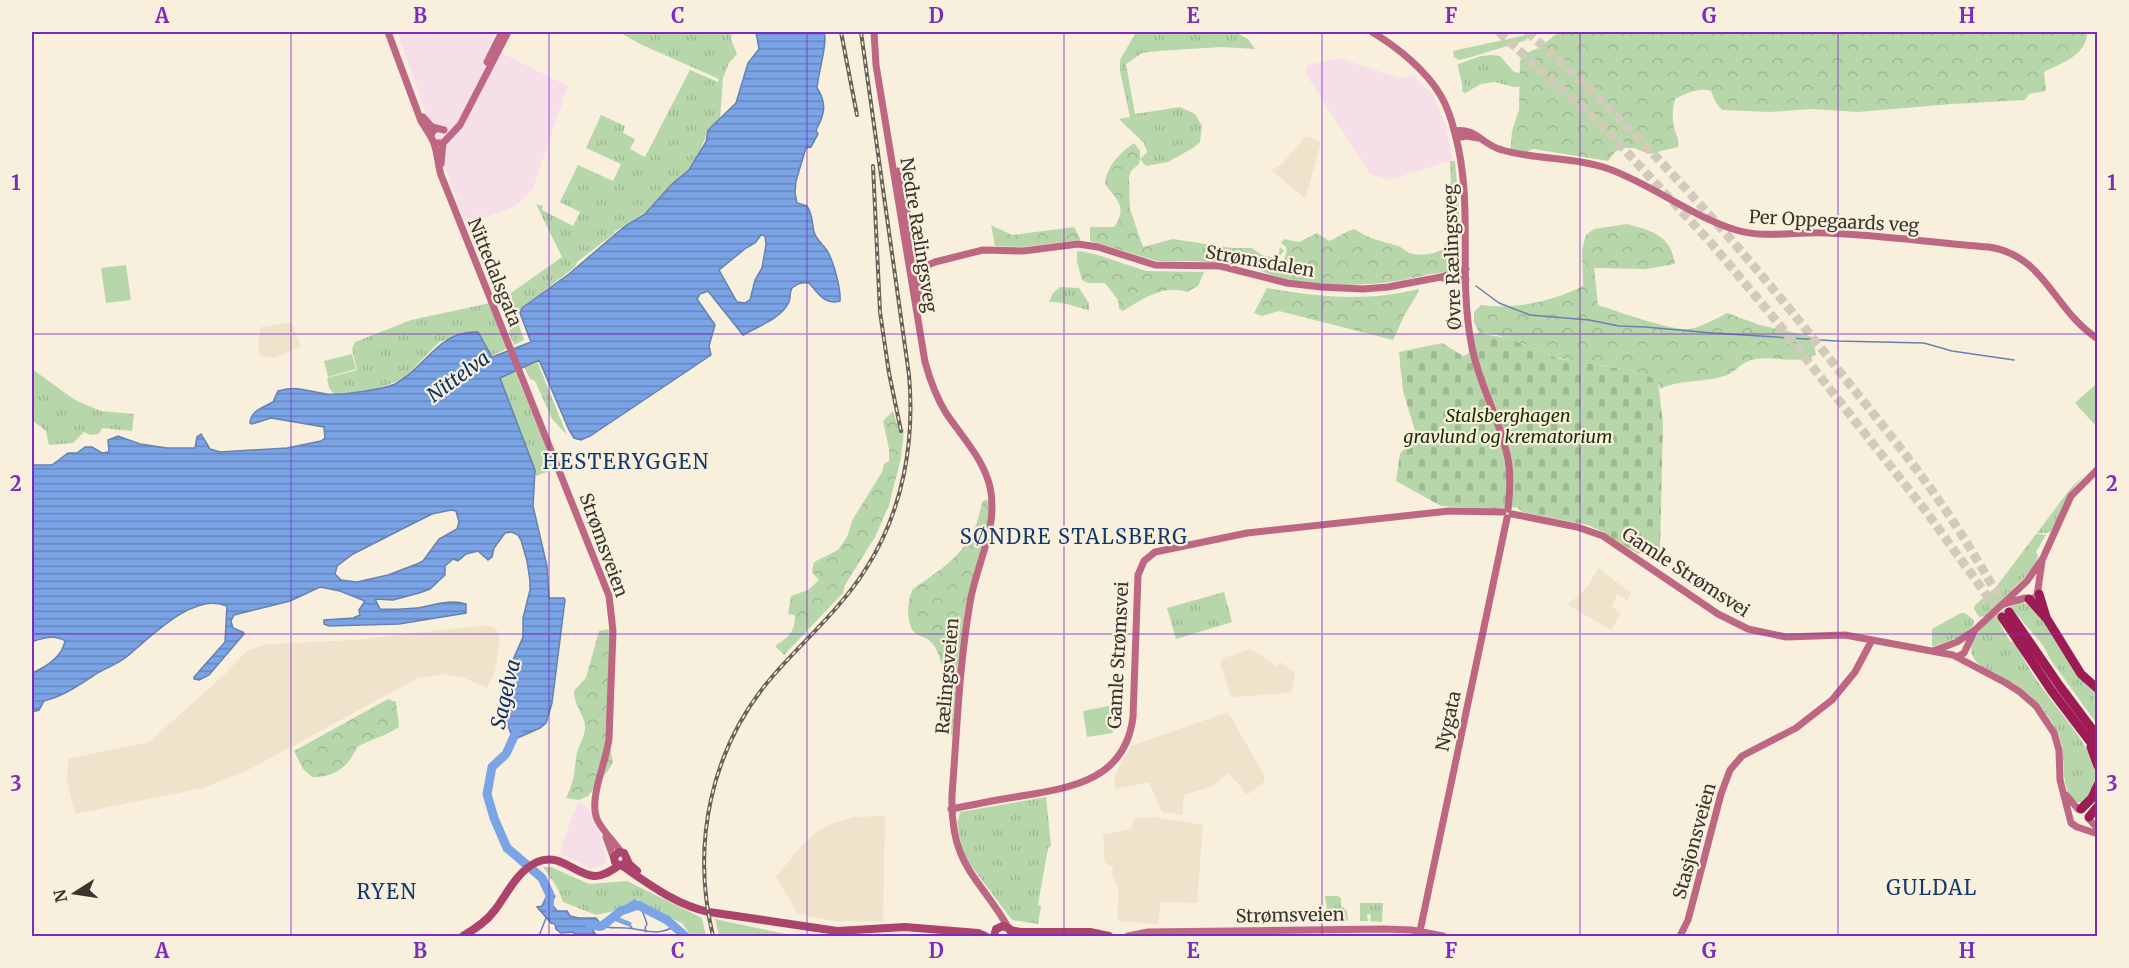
<svg xmlns="http://www.w3.org/2000/svg" width="2129" height="968" viewBox="0 0 2129 968" font-family="Merriweather,serif">
<style>
.commercial{fill:#f7dfea}
.built{fill:#f0e3cb}
.grass{fill:url(#grass-tufts)}
.forest{fill:url(#forest-crowns)}
.cemetery{fill:url(#cemetery-stones)}
.pitch{fill:#b7d7ab}
.water{fill:url(#water-rules);stroke:#6782b0;stroke-width:1.5;fill-rule:evenodd}
.lines{fill:none;stroke-linecap:round;stroke-linejoin:round}
.stream{stroke:#6782b0;stroke-width:1.5}
.canal{stroke:#7ba4e7;stroke-width:5}
.river{stroke:#7ba4e7;stroke-width:9}
.highway-tunnel{stroke:#d2caba;stroke-width:9;stroke-dasharray:9 4.5;stroke-linecap:butt}
.secondary{stroke:#bd6783;stroke-width:7}
.primary{stroke:#ac436a;stroke-width:8}
.highway{stroke:#9c1b54;stroke-width:9}
.rail-casing{stroke:#686259;stroke-width:4}
.rail{stroke:#f9efdd;stroke-width:1.5;stroke-dasharray:4.5;stroke-linecap:butt}
.grid{fill:none;stroke:#7b2cbf;stroke-width:1.5;stroke-opacity:0.55}
.labels{text-anchor:middle;dominant-baseline:central;stroke-width:4.5;stroke-linejoin:round;paint-order:stroke}
.street-label{font-size:18px;fill:#38342e;stroke:#f9efdd}
.park-label{font-size:18px;font-style:italic;fill:#133202;stroke:#f9efdd}
.water-label{font-size:20px;font-style:italic;fill:#0b306a;stroke:#f9efdd}
.neighbourhood-label{font-size:20px;letter-spacing:1.5px;fill:#13386c;stroke:#f9efdd}
.neatline{fill:none;stroke:#7b2cbf;stroke-width:2}
.grid-label{font-size:20px;text-anchor:middle;font-weight:bold;fill:#7b2cbf}
</style>
<defs>
<pattern id="grass-tufts" width="24" height="20" patternUnits="userSpaceOnUse" patternTransform="scale(1.5)"><rect width="24" height="20" fill="#b7d7ab"/><path d="M3 7l-1-3M5 7V3M7 7l1-3M15 17l-1-3M17 17v-4M19 17l1-3" fill="none" stroke="#9eb993"/></pattern>
<pattern id="forest-crowns" width="20" height="18" patternUnits="userSpaceOnUse" patternTransform="scale(1.5)"><rect width="20" height="18" fill="#b7d7ab"/><path d="M2 6a3 3 0 1 1 6 0M12 15a3 3 0 1 1 6 0" fill="none" stroke="#9eb993"/></pattern>
<pattern id="cemetery-stones" width="16" height="16" patternUnits="userSpaceOnUse" patternTransform="scale(1.5)"><rect width="16" height="16" fill="#b7d7ab"/><path d="M2 7V4a2 2 0 0 1 4 0v3zM10 15v-3a2 2 0 0 1 4 0v3z" fill="#9eb993"/></pattern>
<pattern id="water-rules" width="6" height="5" patternUnits="userSpaceOnUse" patternTransform="scale(1.5)"><rect width="6" height="5" fill="#7ba4e7"/><path d="M0 2.5h6" fill="none" stroke="#6686bc"/></pattern>
</defs>
<rect width="100%" height="100%" fill="#f9efdd"/>
<!-- commercial -->
<path class="commercial" d="M397,32H497L490,47L568,86L533,189L516,206L466,225Z
M1340,58L1400,78L1412,75L1416,78L1433,95L1446,126L1453,160L1389,180L1370,174L1307,76L1306,67L1308,65Z
M579,800L591,812L599,830L605,853L607,862L597,868H590L561,854L562,843Z"/>
<!-- built -->
<path class="built" d="M1310,136L1321,143L1305,200L1301,195L1271,170L1282,164L1304,138Z
M287,323H292L301,347L276,357L268,358L259,355L258,342L261,327Z
M1598,568L1631,593L1627,601L1617,594L1612,607L1621,613L1611,630L1568,605L1588,586Z
M477,626H491L497,630L500,640L495,671L487,688L464,678L445,674L418,678L250,769L203,788L75,814L67,781L68,759L149,742L225,674L248,650L269,644L354,640Z
M1251,649L1276,666L1280,662L1295,673L1291,693L1231,697L1220,663L1223,658Z
M1228,712L1265,777L1263,783L1247,795L1229,773L1212,786L1184,795L1182,815L1162,812L1149,782L1115,789L1114,779L1117,771L1131,746Z
M885,816L883,922L833,921L798,914L776,877L801,846L819,830L833,823L855,817Z
M1155,817L1203,825L1197,903L1161,902L1158,924L1119,921L1117,917L1119,893L1112,873L1113,866H1110L1105,862L1103,835L1131,829L1134,818Z"/>
<!-- grass -->
<path class="grass" d="M619,32H732L731,39L737,54L729,63L723,78L720,119L709,128L697,158L681,180L655,206L614,232L615,233L577,262L575,267L515,313L524,340L514,345L509,333L512,316L509,307L512,299L511,293L562,257L536,204L543,206L542,210L573,226L580,212L560,202L578,165L613,181L621,164L586,148L601,115L625,126L623,133L635,139L630,149L645,157L690,70L718,82L719,79L640,44Z
M1136,32H1235L1248,39L1255,49L1221,47L1158,51L1142,53L1126,64L1135,114L1180,107L1195,114L1202,126L1200,142L1193,148L1168,162L1146,166L1140,159L1147,152L1144,143L1119,119L1130,117L1120,71V60Z
M1492,55L1500,56L1514,72L1543,76L1544,85L1514,87L1495,82L1481,84L1465,93L1462,91C1464,81 1458,75 1458,64L1481,56Z
M1060,287L1079,288L1089,303V310C1074,307 1064,301 1049,302L1053,293Z
M490,303L508,348L491,356L479,333H467L439,342L403,379L368,392L337,398L329,388L327,378L357,370L352,349L355,342L411,320Z
M537,361L567,435L552,419L535,381L530,379L524,367Z
M32,369L75,400L101,411L134,414L132,431L102,428L99,434L90,435L84,432L73,443L49,445L46,431L32,420Z
M515,371L555,469L536,476L497,378Z
M2086,473L2071,491L2053,529L2048,533H2037L2070,489Z
M2036,534L2046,535L2036,552L2038,556L2035,565L2024,578L1985,616L1979,617L1974,609L1975,605L1996,587Z
M1224,592L1232,622L1176,639L1167,608Z
M2023,602C2053,615 2065,673 2097,693V724L2050,659C2044,645 2041,643 2031,631C2024,624 2020,616 2011,609L2000,615C1998,625 2006,634 2011,642H2014C2022,655 2029,669 2038,682C2052,703 2093,748 2096,771C2098,785 2091,793 2082,803C2059,798 2065,762 2062,745C2060,738 2057,731 2053,724C2045,711 2035,698 2022,689C2006,676 1978,673 1971,652C1971,630 2003,606 2023,602Z
M1961,613H1965L1974,620L1973,626L1959,637L1932,647V629Z
M1046,797L1051,846L1048,848L1038,905L1041,906L1038,924L1012,920L963,855L957,824L960,812Z
M543,867H551L589,884L627,881L702,918L706,936H691L682,923L650,909L637,899L624,909L596,915L563,902L557,887Z
M1325,896H1337L1341,898V906L1347,911L1348,921L1329,922Z
M1360,903H1383L1382,922L1370,921L1371,915L1369,914L1367,915L1368,921H1360Z
M715,919L795,936H719Z"/>
<!-- forest -->
<path class="forest" d="M1562,32H2087C2088,54 2062,63 2044,72L2046,91L2029,94L2025,100L1952,104L1858,112L1811,109L1770,112L1722,110L1716,103L1711,91C1699,87 1685,94 1675,99C1672,109 1672,122 1675,131C1678,138 1679,139 1678,147L1649,154L1634,148H1622L1615,152L1608,161L1533,149L1522,154H1510L1512,131L1519,110L1520,61C1524,52 1532,51 1541,47C1548,42 1553,34 1562,32Z
M1134,143L1140,151V159L1139,164L1131,171L1129,178L1130,209L1143,247L1173,239L1233,248H1252L1262,255L1271,257L1279,253L1280,247L1284,251L1276,260L1247,261L1233,266L1195,261H1157L1090,241V227H1114C1128,208 1117,200 1105,184C1107,165 1120,153 1134,143Z
M1450,161H1455C1457,187 1465,247 1453,269C1443,274 1432,273 1422,276C1376,287 1326,288 1280,278C1268,275 1258,268 1246,266C1259,263 1290,270 1286,247L1281,243L1284,239L1299,242L1317,233L1329,241C1338,238 1345,231 1355,229C1368,239 1382,241 1398,246C1402,247 1405,251 1410,253C1417,256 1436,255 1442,249C1453,239 1451,177 1450,161Z
M1627,224C1652,231 1671,235 1675,264L1647,269L1594,268L1598,305C1617,311 1672,331 1689,329C1699,328 1718,318 1727,313L1760,325L1813,337L1816,355C1795,365 1777,356 1756,359C1740,361 1738,372 1724,376C1703,383 1680,379 1660,389L1658,382C1630,365 1595,367 1563,359C1535,352 1510,333 1479,333L1474,322V312L1481,305C1515,310 1553,301 1583,286L1582,250L1586,235L1594,229Z
M991,225L1012,235L1074,227L1080,238V240L1023,247L995,246Z
M1080,251L1098,255L1146,271L1204,272L1198,286L1187,292C1163,284 1143,299 1123,311L1119,309L1118,300L1105,283H1088L1082,280L1077,262V252Z
M1267,288C1316,297 1369,302 1418,289L1419,291L1404,316L1393,340L1279,311L1262,316L1254,313Z
M893,411L899,431L904,429L901,458L889,505L875,537L845,585L843,593L784,655L775,646C789,637 795,632 795,615L788,614L791,596L808,590L819,580L812,572L814,562L838,550L847,537L853,519L882,472L884,464L889,461V449L883,421Z
M985,500L990,501L991,521L975,574L954,740L950,731L948,721C946,700 947,675 939,656C937,649 932,641 925,638C922,636 919,636 916,634C905,624 907,600 913,589C949,564 974,549 982,502Z
M615,628L610,749L613,762L608,771L588,796L579,800L566,798C575,781 574,770 577,753C579,744 586,735 585,726C584,713 574,706 574,691L586,678L599,631Z
M388,699L396,702L399,727C386,736 371,739 357,747C349,767 333,778 312,777L303,769L294,751Z"/>
<!-- cemetery -->
<path class="cemetery" d="M1477,333L1508,338L1560,359L1628,370L1649,376L1658,382L1663,424L1660,549L1638,554L1601,531L1588,525L1522,512L1517,507L1496,509L1441,506L1396,481L1400,454L1416,434L1403,391L1399,352L1442,343L1463,356L1468,354L1472,335Z"/>
<!-- pitch -->
<path class="pitch" d="M1526,35L1527,40L1468,58L1459,60L1454,57L1453,51Z
M126,265L131,300L106,303L101,268Z
M352,354L356,369L328,377L324,361Z
M2097,383V421L2094,424L2075,403Z
M1109,706L1113,733L1087,737L1083,711Z"/>
<!-- water -->
<path class="water" d="M756,32H824C828,42 818,74 817,88C827,103 825,114 816,130L818,134L811,147L806,148L805,151L796,181L795,193L797,203L807,206C813,215 812,223 814,232C816,240 824,245 828,252C834,264 841,288 840,301C825,306 818,293 809,283C803,282 797,283 792,288C789,293 791,297 789,302C782,318 757,327 743,335L708,291L700,294L697,299L715,325L709,346L711,355L590,436L581,440L574,438L569,430L539,360L500,378L535,470L533,506L547,566L549,598H564L565,600L552,703L546,723L540,728L513,740L504,714L503,689L505,678L523,637V618L530,590V581L527,561L521,540L518,535L512,532L505,533L494,548L492,557L488,560L478,551L466,554L458,561L453,559L445,566V575L430,589L419,593L393,600L375,599L380,609C393,610 405,609 418,608C435,605 449,599 466,604V613L399,624L329,626L324,624V620L353,618L360,615L359,610L365,601L340,591L320,587L290,601L234,615L231,621L233,628L243,632L244,634L209,675L199,680L194,679V677L225,642L227,606C193,591 149,639 125,658C116,665 103,669 93,676C77,686 64,696 44,701L39,710L32,712V673C46,667 62,658 65,641C55,634 42,638 32,642V465H52L68,453H77L85,447H92L102,453L109,452L108,440L118,436L140,444L167,448H195L197,437L201,434L210,449L220,452L287,448L321,441L325,438L324,427L271,418L252,424L250,423C251,410 263,408 273,402L278,391C301,385 307,392 327,394C342,395 382,390 395,384C426,368 438,330 478,332L492,357L531,342L520,313L522,308L569,274L625,226L645,214L672,184L689,170L706,142L708,130L736,103L748,63L759,49ZM761,235L765,236L766,245L762,268L755,280L750,300L745,303L737,302L719,270L746,248L755,243ZM451,510L456,511L459,522L457,529L439,539L423,561L417,564L388,575L357,582L341,580L335,574L337,566L353,554L412,524L432,514Z
M547,895L555,896L551,903L557,911H567L570,916L579,918H596L600,923V930L595,929L593,931L597,936H576L573,932L561,933L556,929L555,924L551,923L537,907L542,906Z"/>
<g class="lines">
<!-- stream -->
<path class="stream" d="M1476,286L1499,303L1530,315L1589,320L1619,326L1645,327L1712,333L1837,341L1924,343L1952,351L2014,360
M641,907L647,924L645,928L646,932
M629,924L632,928
M602,926C611,929 617,927 626,928C646,929 653,937 674,927
M539,936L546,918"/>
<!-- canal -->
<path class="canal" d="M630,905L635,902
M614,918L629,924"/>
<!-- river -->
<path class="river" d="M517,730L506,754L492,767L487,794L494,818L507,848L542,878L550,895L549,908
M590,925L602,926L621,911L638,905L667,920L685,936"/>
<!-- highway-tunnel -->
<path class="highway-tunnel" d="M1499,32L1609,133L1712,244L1778,323L1925,510L2001,615
M1527,32C1643,134 1744,250 1840,372C1874,415 1909,457 1940,502C1964,536 1985,574 2007,610"/>
<!-- secondary -->
<path class="secondary" d="M388,32L421,121L431,137
M874,32L876,65L925,362C930,380 936,397 946,413C962,437 983,458 990,487C999,528 976,564 970,603C959,666 957,731 952,795C950,865 977,874 1008,927
M1372,32C1397,47 1426,70 1441,96C1448,108 1452,121 1455,134C1474,202 1458,273 1471,342C1478,383 1500,419 1508,459C1511,475 1510,492 1508,509
M487,62L502,32
M423,117L432,127L444,130
M436,129L432,132L431,137C438,148 437,163 441,175L609,596L613,631L609,738C607,762 587,800 598,821C604,833 614,841 621,852
M1454,131C1476,127 1482,145 1502,150C1537,160 1575,157 1609,169C1653,185 1691,216 1736,230C1765,239 1797,231 1827,233C1881,235 1935,243 1989,247C2046,256 2053,310 2098,339
M1456,138L1466,136L1478,138
M435,143H443L460,125L508,32
M441,164L443,143
M898,171C910,216 916,262 920,308
M910,267L919,269L935,262L983,250L1023,251L1078,244L1098,247L1155,265L1220,266L1287,283L1321,287L1363,289L1388,287L1441,277L1466,269
M1443,278L1466,280
M1512,514L1577,527L1603,536L1718,614L1748,629L1786,637L1845,635L1953,655L2006,683L2020,692L2036,706L2054,733L2059,750L2060,780L2071,823L2077,827L2098,834
M2003,604L2025,598L2032,599L2037,596L2042,561
M1933,651L1957,642L1975,630L2027,581L2043,558L2071,496L2098,469
M1957,657L1964,653L1975,630
M2066,795L2078,809
M951,809C973,805 994,800 1015,797C1069,788 1125,782 1133,717L1138,575L1144,561L1155,552L1247,533L1449,511L1503,512
M2089,819L2098,829
M606,837L614,859
M1420,931L1507,518
M1128,936L1148,932L1384,929L1412,930L1443,936
M1680,936L1688,920L1721,794L1730,770L1742,756L1796,728L1832,700L1855,672L1872,640"/>
<!-- primary -->
<path class="primary" d="M627,860L624,864L618,865L615,862L614,857L619,852L624,853L629,864L637,871
M621,865C649,884 676,905 709,912L837,931L905,927L978,933L985,936
M1010,930L1020,932H1090L1109,936
M463,936C475,929 486,922 495,910C508,893 516,872 537,862C560,852 574,874 594,876C603,877 613,869 620,865
M994,936L996,929L1003,926L1010,929L1012,936"/>
<!-- highway -->
<path class="highway" d="M2039,594L2046,617
M2029,599L2047,619L2081,674L2098,689
M2009,612L2059,685L2098,737
M2002,617L2051,690L2098,752
M2091,747L2098,766
M2081,809L2092,798L2098,785
M2089,817L2098,806"/>
<defs>
<path id="rail" d="M841,32L857,115
M873,166L880,312L889,373L901,431
M713,936C691,845 710,749 772,677C804,640 841,609 867,567C903,510 915,442 909,375L861,32"/>
</defs>
<!-- rail casing -->
<use href="#rail" class="rail-casing"/>
<!-- rail -->
<use href="#rail" class="rail"/>
</g>
<!-- grid -->
<path class="grid" d="M291,32V936M549,32V936M807,32V936M1064,32V936M1322,32V936M1580,32V936M1838,32V936M32,334H2098M32,634H2098"/>
<g class="labels">
<!-- street labels -->
<g class="street-label">
<text transform="translate(1834 221) rotate(3)">Per Oppegaards veg</text>
<text transform="translate(919 235) rotate(81)">Nedre Rælingsveg</text>
<text transform="translate(1452 257) rotate(-92)">Øvre Rælingsveg</text>
<text transform="translate(1260 261) rotate(10)">Strømsdalen</text>
<text transform="translate(495 272) rotate(68)">Nittedalsgata</text>
<text transform="translate(604 545) rotate(70)">Strømsveien</text>
<text transform="translate(1686 572) rotate(33)">Gamle Strømsvei</text>
<text transform="translate(1118 655) rotate(-87)">Gamle Strømsvei</text>
<text transform="translate(947 676) rotate(-85)">Rælingsveien</text>
<text transform="translate(1448 721) rotate(-78)">Nygata</text>
<text transform="translate(1694 841) rotate(-75)">Stasjonsveien</text>
<text transform="translate(1290 915) rotate(-1)">Strømsveien</text>
</g>
<!-- park labels -->
<g class="park-label">
<text x="1508" y="415">Stalsberghagen<tspan x="1508" dy="21">gravlund og krematorium</tspan></text>
</g>
<!-- water labels -->
<g class="water-label">
<text transform="translate(458 376) rotate(-36)">Nittelva</text>
<text transform="translate(505 694) rotate(-77)">Sagelva</text>
</g>
<!-- neighbourhood labels -->
<g class="neighbourhood-label">
<text x="626" y="461">HESTERYGGEN</text>
<text x="1074" y="536">SØNDRE STALSBERG</text>
<text x="1932" y="887">GULDAL</text>
<text x="387" y="891">RYEN</text>
</g>
</g>
<!-- border -->
<rect width="2129" height="968" fill="none" stroke="#f9efdd" stroke-width="66"/>
<!-- north arrow -->
<g transform="translate(75 893) rotate(258)" stroke="#f9efdd" stroke-width="4.5" paint-order="stroke">
<path d="M0-4.5L10 22L0 15L-10 22Z" fill="#38342e"/>
<text y="-9" font-size="16" font-weight="bold" text-anchor="middle" fill="#38342e">N</text>
</g>
<rect x="33" y="33" width="2063" height="902" class="neatline"/>
<g class="grid-label">
<text x="162" y="23">A</text>
<text x="420" y="23">B</text>
<text x="678" y="23">C</text>
<text x="936" y="23">D</text>
<text x="1193" y="23">E</text>
<text x="1451" y="23">F</text>
<text x="1709" y="23">G</text>
<text x="1967" y="23">H</text>
<text x="16" y="190">1</text>
<text x="2112" y="190">1</text>
<text x="16" y="491">2</text>
<text x="2112" y="491">2</text>
<text x="16" y="791">3</text>
<text x="2112" y="791">3</text>
<text x="162" y="958">A</text>
<text x="420" y="958">B</text>
<text x="678" y="958">C</text>
<text x="936" y="958">D</text>
<text x="1193" y="958">E</text>
<text x="1451" y="958">F</text>
<text x="1709" y="958">G</text>
<text x="1967" y="958">H</text>
</g>
</svg>
